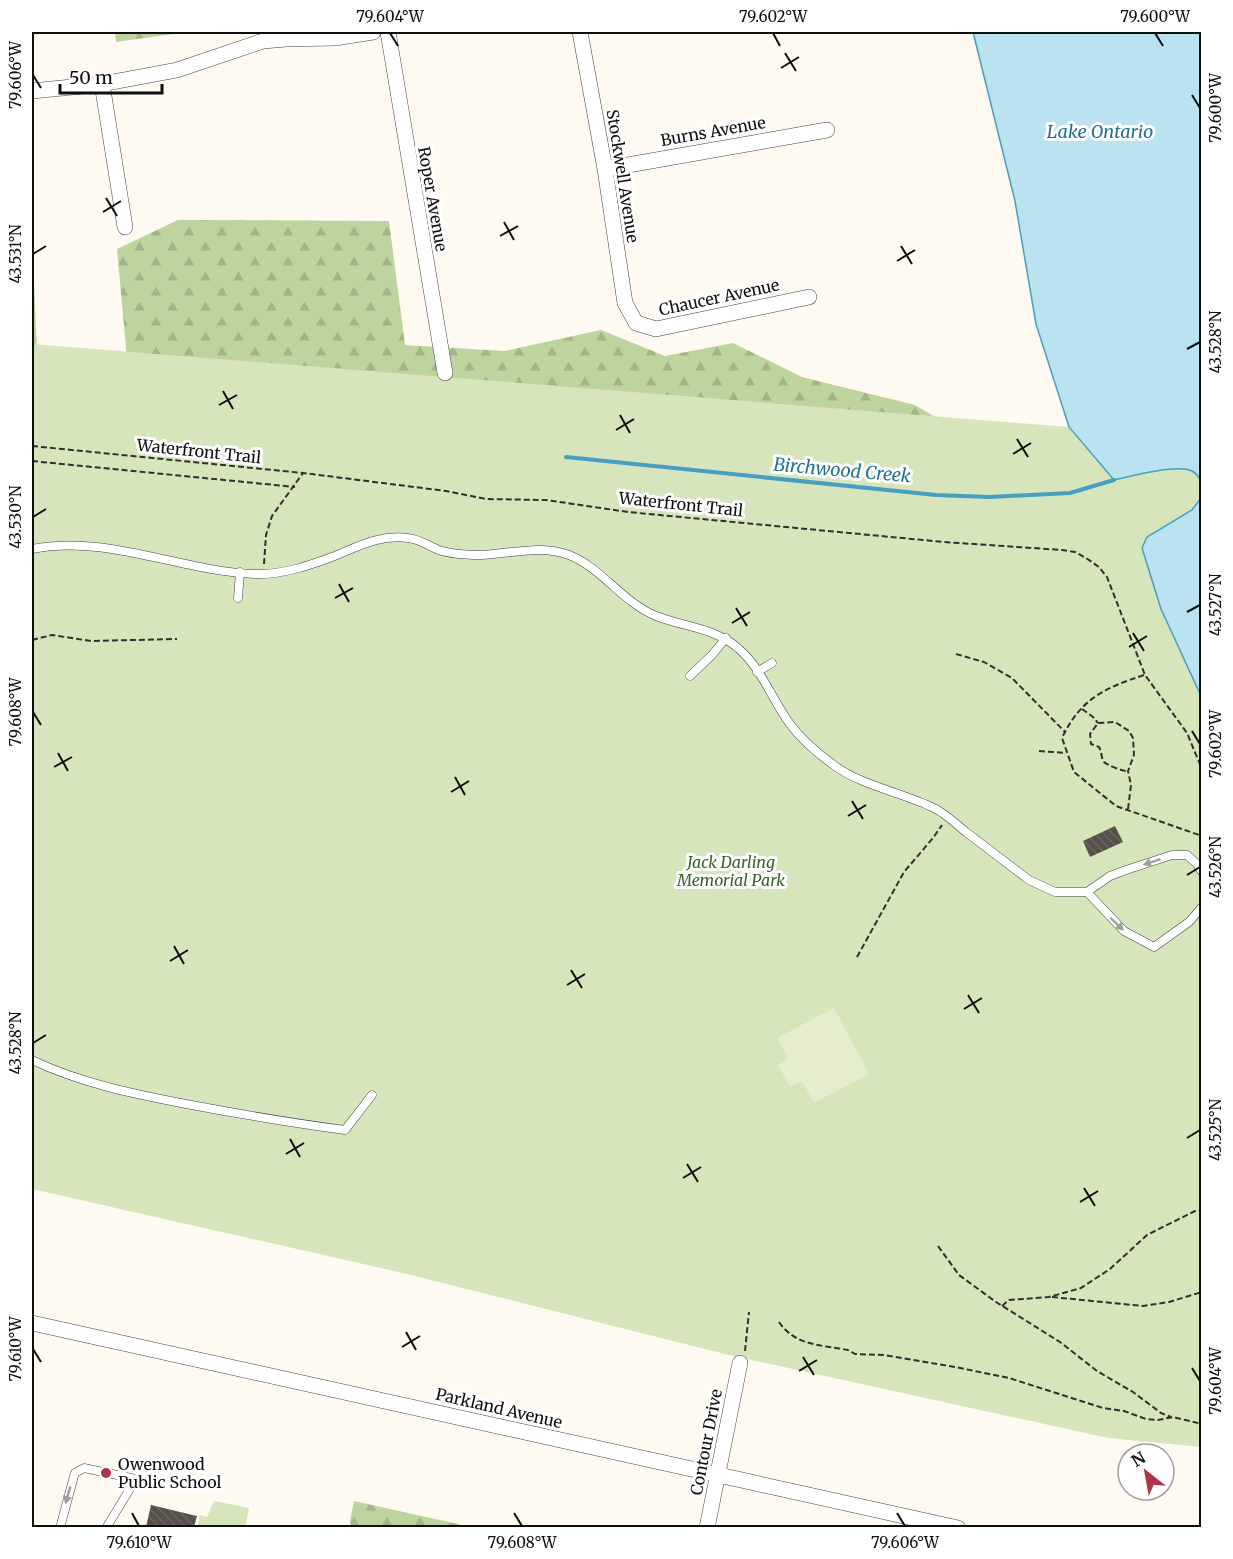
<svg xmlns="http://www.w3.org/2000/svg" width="1233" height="1559" viewBox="0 0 1233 1559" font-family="Merriweather,serif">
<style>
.forest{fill:url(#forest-firs)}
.park{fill:#d7e5bd}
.pitch{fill:#e6edce}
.water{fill:#bae2f0;stroke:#489ec0;stroke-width:1.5}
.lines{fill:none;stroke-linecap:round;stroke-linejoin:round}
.stream{stroke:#489ec0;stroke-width:4}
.building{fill:url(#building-back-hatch)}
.lane-casing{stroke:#414141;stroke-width:9}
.street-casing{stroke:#414141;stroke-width:16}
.path{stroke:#303030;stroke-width:2;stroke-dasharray:6 3;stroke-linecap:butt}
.lane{stroke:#fff;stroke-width:8}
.street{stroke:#fff;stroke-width:15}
.oneway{fill:#9f9f9f}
.ticks{fill:none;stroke:#0e0e0e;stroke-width:2}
.poi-dot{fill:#b13348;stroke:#fff;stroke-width:2}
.labels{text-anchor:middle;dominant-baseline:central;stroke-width:6;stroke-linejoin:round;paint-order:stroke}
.street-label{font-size:16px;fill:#0e0e0e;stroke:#fff}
.park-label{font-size:16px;font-style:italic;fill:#386025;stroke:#fff}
.poi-label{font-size:16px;fill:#0e0e0e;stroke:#fff;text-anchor:start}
.water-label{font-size:18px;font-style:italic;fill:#237095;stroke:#fff}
.neatline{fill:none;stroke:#0e0e0e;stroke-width:2}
.ticks-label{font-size:15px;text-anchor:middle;fill:#0e0e0e}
</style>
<defs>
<pattern id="forest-firs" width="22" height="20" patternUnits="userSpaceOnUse" patternTransform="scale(1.5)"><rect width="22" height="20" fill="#bdd49e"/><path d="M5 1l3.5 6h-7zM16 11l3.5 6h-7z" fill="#a1b587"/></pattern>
<pattern id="building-back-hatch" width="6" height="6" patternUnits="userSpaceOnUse" patternTransform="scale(1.5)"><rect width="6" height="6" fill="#564f4c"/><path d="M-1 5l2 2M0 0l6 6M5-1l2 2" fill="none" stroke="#696461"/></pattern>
</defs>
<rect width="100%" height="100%" fill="#fefaf1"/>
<!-- forest -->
<path class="forest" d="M115,32H187L116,42Z
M178,220L389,221L405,345L504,351L601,330L665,356L733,343L802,377L915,405L1028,473L32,425V238L37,349L127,359L117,249Z
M354,1501L471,1527H351L350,1521Z"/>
<!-- park -->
<path class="park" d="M32,344L1069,427L1114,479C1134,476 1168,466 1188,470C1193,471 1200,476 1201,481C1210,510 1166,525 1147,537L1161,609L1201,696V1447L1108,1438L729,1355L403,1273L32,1189Z
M214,1501L249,1508L245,1527L197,1528L200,1515L207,1517Z"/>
<!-- pitch -->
<path class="pitch" d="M834,1008L869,1074L814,1103L802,1081L790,1087L778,1065L788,1059L777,1038Z"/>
<!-- water -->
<path class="water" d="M973,32H1201V482C1199,477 1196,473 1192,471C1176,464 1131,476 1114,480L1069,427L1036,324L1015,201Z
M1201,498V696L1161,609L1142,548L1147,537L1192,510Z"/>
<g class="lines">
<!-- stream -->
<path class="stream" d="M566,457L936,495L990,497L1070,493L1114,480"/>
</g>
<!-- building -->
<path class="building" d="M1115,826L1123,842L1090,857L1083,841Z
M151,1505L197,1516L194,1527H146Z"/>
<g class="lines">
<defs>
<path id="lane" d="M32,549C107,534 179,571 255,574C281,575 308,566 332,557C357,547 380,534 408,538C419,539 429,546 439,550C449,554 462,554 473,555C504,556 538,543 569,555C602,568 622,602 656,616C684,627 716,628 739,649C762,669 772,700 790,724C801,739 816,752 831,763C860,786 902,792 934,808C946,814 956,824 966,832C987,848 1008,864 1029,880L1055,892H1087L1110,876L1126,870L1172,855H1187L1197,864L1202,872
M238,598L240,572
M757,672L772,663
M690,676L712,655L726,638
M1087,892L1124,931L1154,947L1189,922L1202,907
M32,1060C80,1083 134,1094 186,1104C239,1114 292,1123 345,1130L372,1095
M60,1528L74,1476L75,1473L84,1468L136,1479L106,1528"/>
<path id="street" d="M388,32L445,373
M580,32L605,169L625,303L636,323L656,329L809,297
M102,84L125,227
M32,91L102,84L177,70L263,41L286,39L335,38L373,32
M605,169L827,130
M32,1323L958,1528
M707,1528L740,1363"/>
</defs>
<!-- lane casing -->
<use href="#lane" class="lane-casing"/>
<!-- street casing -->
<use href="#street" class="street-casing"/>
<!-- path -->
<path class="path" d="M32,446L303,473L446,491L486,499L546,500L628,512L944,542L1062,550L1075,552L1086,558L1099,567L1107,577L1145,675L1187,733L1202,769
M32,461L295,487
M264,564L266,535L272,516L303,473
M32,640L52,635L91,641L177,639
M956,654L984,662L1012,678L1065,732
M1144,675C1105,688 1081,698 1062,738L1074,772L1116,806L1202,836
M1082,709L1093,717L1098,723
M1039,751L1066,753
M1128,809L1131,785L1128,771L1134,755L1133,738L1129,731L1115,722L1098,723L1090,734L1091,744L1099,747C1102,752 1101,758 1104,762C1107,765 1124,772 1128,771
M857,957L904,872L933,838L942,825
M938,1246L959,1275L996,1302L1060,1342L1097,1371L1133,1392L1161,1413L1171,1417
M1052,1297L1143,1306L1169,1302L1202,1292
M1002,1306L1009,1300L1049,1297L1081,1288L1110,1269L1147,1235L1195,1211H1202
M779,1322C795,1346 822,1345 848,1350L855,1354L884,1355L955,1367L1009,1378L1103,1408L1124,1411L1146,1419L1158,1420L1173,1417L1202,1424
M745,1351L749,1312"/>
<!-- lane -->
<use href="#lane" class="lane"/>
<!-- street -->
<use href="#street" class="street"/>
</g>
<!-- one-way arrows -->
<defs><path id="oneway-solid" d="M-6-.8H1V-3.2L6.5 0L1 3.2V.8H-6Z" transform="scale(1.5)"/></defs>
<g class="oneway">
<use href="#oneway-solid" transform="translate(1152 862) rotate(162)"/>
<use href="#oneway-solid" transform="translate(1117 924) rotate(44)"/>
<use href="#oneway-solid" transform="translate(68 1495) rotate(106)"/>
</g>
<!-- ticks -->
<path class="ticks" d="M390,33L398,46M773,33L780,46M1155,33L1163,46M785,53L796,71M781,68L799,57M33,75L41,88M1192,95L1200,108M106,198L117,216M103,212L121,201M504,222L514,240M500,236L518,226M901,246L912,264M33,254L46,246M897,261L915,250M1187,349L1200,342M223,391L233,409M219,405L237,395M620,415L630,433M616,430L634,419M1017,439L1028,457M1013,454L1031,443M33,517L46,509M339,584L349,602M335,598L353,588M736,608L747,626M1187,612L1200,605M732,623L750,612M1133,633L1144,651M1129,647L1147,636M33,712L41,725M1192,731L1200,744M58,753L68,771M54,767L72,757M455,777L465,795M451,792L469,781M852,801L863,819M848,816L866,805M1187,875L1200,867M174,946L184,964M170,961L188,950M571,970L582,988M567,985L585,974M968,995L979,1013M964,1009L982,998M33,1043L46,1035M1187,1138L1200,1130M290,1139L300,1157M286,1154L304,1143M687,1164L698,1182M683,1178L701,1167M1084,1188L1095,1206M1080,1202L1098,1191M406,1332L416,1350M402,1347L420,1336M33,1349L41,1362M803,1357L814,1375M1192,1368L1200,1381M799,1371L817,1360M132,1513L139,1526M514,1513L522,1526M897,1513L905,1526"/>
<!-- markers -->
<circle class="poi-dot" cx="106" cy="1473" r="6"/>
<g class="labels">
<!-- street labels -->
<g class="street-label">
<text transform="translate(713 131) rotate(-10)">Burns Avenue</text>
<text transform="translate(623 176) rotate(81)">Stockwell Avenue</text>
<text transform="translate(433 199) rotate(80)">Roper Avenue</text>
<text transform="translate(719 297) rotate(-12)">Chaucer Avenue</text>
<text transform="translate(199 451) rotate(6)">Waterfront Trail</text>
<text transform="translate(681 504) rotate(6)">Waterfront Trail</text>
<text transform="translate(499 1408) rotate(13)">Parkland Avenue</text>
<text transform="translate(706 1442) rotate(-79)">Contour Drive</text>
</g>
<!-- park labels -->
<g class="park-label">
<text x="731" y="862">Jack Darling<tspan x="731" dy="18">Memorial Park</tspan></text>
</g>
<!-- poi labels -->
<g class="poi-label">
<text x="118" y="1464">Owenwood<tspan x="118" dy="18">Public School</tspan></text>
</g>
<!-- water labels -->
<g class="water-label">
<text x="1100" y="131">Lake Ontario</text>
<text transform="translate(842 470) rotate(5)">Birchwood Creek</text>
</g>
</g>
<!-- border -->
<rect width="1233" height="1559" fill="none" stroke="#ffffff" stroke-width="66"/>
<!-- north arrow -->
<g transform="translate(1146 1472) rotate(329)"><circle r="28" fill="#ffffff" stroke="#9f9f9f" stroke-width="1.5"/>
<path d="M0-4.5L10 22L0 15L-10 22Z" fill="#b13348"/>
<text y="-9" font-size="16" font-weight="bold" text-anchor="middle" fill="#0e0e0e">N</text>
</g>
<!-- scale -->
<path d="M60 84v9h102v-9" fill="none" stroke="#0e0e0e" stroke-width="3"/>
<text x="69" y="84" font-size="18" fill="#0e0e0e" stroke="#ffffff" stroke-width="4.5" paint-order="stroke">50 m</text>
<rect x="33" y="33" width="1167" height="1493" class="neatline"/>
<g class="ticks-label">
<text x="390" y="22">79.604°W</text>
<text x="773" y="22">79.602°W</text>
<text x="1155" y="22">79.600°W</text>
<text transform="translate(16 75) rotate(-90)" y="5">79.606°W</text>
<text transform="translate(1216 108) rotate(-90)" y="5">79.600°W</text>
<text transform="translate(16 254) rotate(-90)" y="5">43.531°N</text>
<text transform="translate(1216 342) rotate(-90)" y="5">43.528°N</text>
<text transform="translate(16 517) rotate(-90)" y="5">43.530°N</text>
<text transform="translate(1216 605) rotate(-90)" y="5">43.527°N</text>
<text transform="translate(16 712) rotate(-90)" y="5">79.608°W</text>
<text transform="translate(1216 744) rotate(-90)" y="5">79.602°W</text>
<text transform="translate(1216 867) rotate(-90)" y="5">43.526°N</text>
<text transform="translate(16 1043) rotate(-90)" y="5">43.528°N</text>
<text transform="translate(1216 1130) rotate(-90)" y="5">43.525°N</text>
<text transform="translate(16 1349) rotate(-90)" y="5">79.610°W</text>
<text transform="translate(1216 1381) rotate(-90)" y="5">79.604°W</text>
<text x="139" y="1548">79.610°W</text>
<text x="522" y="1548">79.608°W</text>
<text x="905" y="1548">79.606°W</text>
</g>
</svg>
